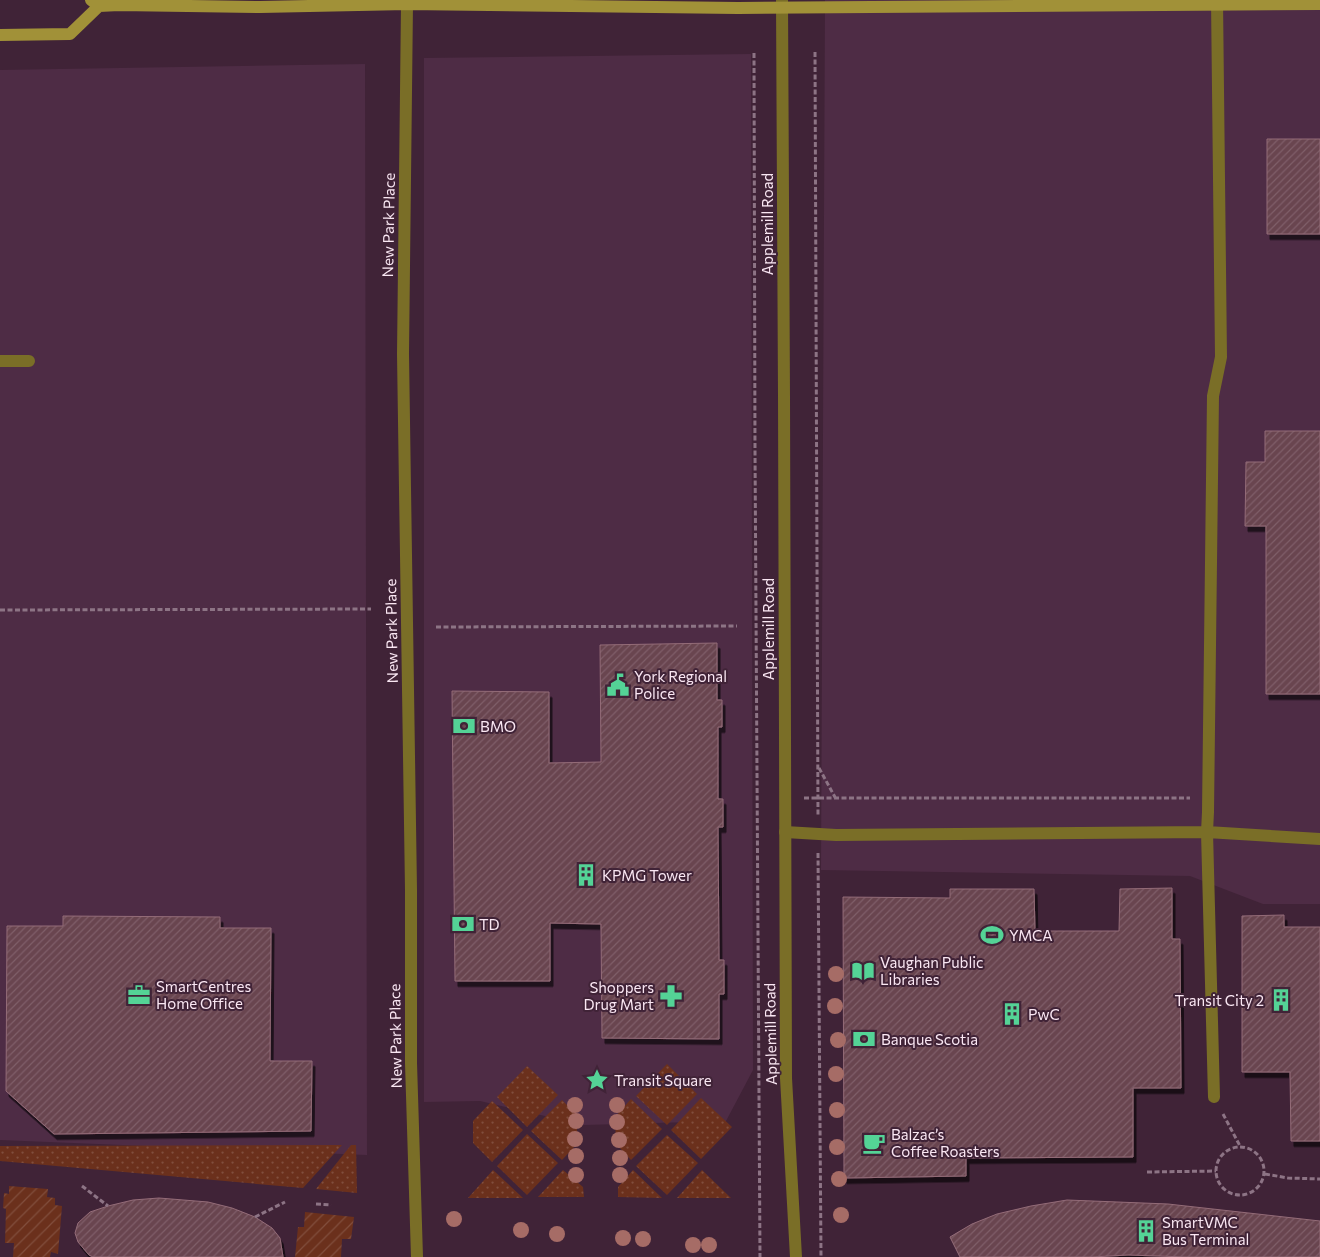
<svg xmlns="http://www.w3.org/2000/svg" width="1320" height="1257" viewBox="0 0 1320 1257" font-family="Commissioner,sans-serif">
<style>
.built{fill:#4e2c45}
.grass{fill:url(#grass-dots)}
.garden{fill:url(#garden-furrows)}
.building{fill:url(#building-hatch);stroke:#946c78;filter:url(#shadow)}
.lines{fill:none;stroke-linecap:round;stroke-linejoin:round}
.path{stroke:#8d7485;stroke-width:3;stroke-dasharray:5 2.5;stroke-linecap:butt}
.lane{stroke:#7a6e27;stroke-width:12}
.street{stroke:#7a6e27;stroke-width:12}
.secondary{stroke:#a19138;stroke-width:12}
.tree{fill:#a66c66}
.labels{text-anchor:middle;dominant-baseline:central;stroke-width:4;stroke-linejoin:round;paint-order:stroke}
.street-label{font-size:15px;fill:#fae7f3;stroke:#402337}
.poi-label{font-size:15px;fill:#fae7f3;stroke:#402337;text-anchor:start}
</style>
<defs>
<pattern id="grass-dots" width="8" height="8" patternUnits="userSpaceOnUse" patternTransform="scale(1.25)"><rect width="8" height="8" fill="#6b301c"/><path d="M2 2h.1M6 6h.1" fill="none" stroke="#814e3d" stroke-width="1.8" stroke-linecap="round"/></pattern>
<pattern id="garden-furrows" width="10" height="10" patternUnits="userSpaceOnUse" patternTransform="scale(1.25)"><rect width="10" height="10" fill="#6b301c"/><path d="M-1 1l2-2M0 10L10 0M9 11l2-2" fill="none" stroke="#814e3d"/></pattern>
<pattern id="building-hatch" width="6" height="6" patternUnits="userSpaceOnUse" patternTransform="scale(1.25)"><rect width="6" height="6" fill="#69444f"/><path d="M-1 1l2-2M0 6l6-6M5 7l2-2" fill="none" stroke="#7f5f69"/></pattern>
<filter id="shadow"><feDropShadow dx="3" dy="5.5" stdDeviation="0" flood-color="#0009"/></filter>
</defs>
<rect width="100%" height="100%" fill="#402337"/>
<!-- built -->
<path class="built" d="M825,0H1320V904H1263L1190,876L821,870Z
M751,54L753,1070L726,1121L584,1125L480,1101L424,1102V58Z
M365,64L367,1155L0,1140V70Z"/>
<!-- grass -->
<path class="grass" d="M667,1064L697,1094L667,1125L636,1096Z
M527,1066L558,1095L527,1127L497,1097Z
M701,1098L732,1127L701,1159L671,1130Z
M631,1099L662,1129L631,1160L616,1144L615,1117Z
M562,1100L577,1115V1144L562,1160L531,1131Z
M492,1101L523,1130L492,1162L473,1143V1121Z
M527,1134L558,1163L527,1195L497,1166Z
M667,1135L698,1163L667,1195L636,1166Z
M342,1145L303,1188L0,1161V1146Z
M351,1145H356L357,1193L316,1189Z
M493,1170L523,1198H468Z
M563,1170L583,1187L584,1197H538Z
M633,1170L662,1198L618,1197V1187Z
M702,1170L731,1198H677Z"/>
<!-- garden -->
<path class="garden" d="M9,1186L48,1189L47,1197L55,1198V1205L62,1206L58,1254L51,1252L50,1257H13L14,1243H5L6,1209L3,1208L4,1193L9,1194Z
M305,1212L354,1217L351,1239H342L341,1257H295L298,1227H304Z"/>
<!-- building -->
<path class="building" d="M1267,139H1320V234H1267Z
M1265,431H1320V694H1266V526H1245L1246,462H1265Z
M717,643V700H722V727H718V799H723V827H718L719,960H724V994H719V1039L602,1038L601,924L550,923V981H455L452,691L549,692V763L601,762L600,645Z
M1172,888V939H1180L1181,1088H1133V1157L966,1158V1176L844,1178L843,897L950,898V889H1034L1035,931H1119L1120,889Z
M1284,915V927H1320V1141H1291L1290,1072H1242V916Z
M63,916L220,917V928H271L270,1061H312L311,1131L54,1134L6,1091L7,926H63Z
M159,1198L208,1202L232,1208L255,1217L272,1228L280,1238L283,1257H93L89,1255L78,1242L75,1233L78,1223L90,1212L108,1206L133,1200Z
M1067,1200L1168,1204L1320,1221V1257H1187L1128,1255L1092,1257H960L950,1237L972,1224L997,1214L1031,1206Z"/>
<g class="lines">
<!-- path -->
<path class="path" d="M815,52L818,816
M754,53L755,451L760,1257
M0,610L371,609
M436,627L737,626
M819,768L836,799
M804,798H1190
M818,853L821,1257
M1223,1114L1240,1146
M1216 1171a24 24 0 1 1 48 0a24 24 0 1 1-48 0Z
M1147,1172L1216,1171
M1265,1174L1288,1178L1320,1179
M82,1186L108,1206
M316,1204L331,1205
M255,1217L285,1202"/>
<!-- lane -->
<path class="lane" d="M0,361H29
M785,832L836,835L1207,832L1320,839
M1214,1097L1207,832L1208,812L1213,396L1221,357L1217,0"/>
<!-- street -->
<path class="street" d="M782,0L784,396L786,1078L796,1257
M407,4L403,354L411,890V1063L417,1257"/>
<!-- secondary -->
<path class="secondary" d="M91,0L99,6L119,5L260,7L407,4L738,8L1320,4
M0,35L70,34L99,6"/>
</g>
<!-- trees -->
<g class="tree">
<circle cx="836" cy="974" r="8"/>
<circle cx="835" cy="1006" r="8"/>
<circle cx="838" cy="1040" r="8"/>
<circle cx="836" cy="1074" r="8"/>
<circle cx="575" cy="1105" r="8"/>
<circle cx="617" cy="1105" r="8"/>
<circle cx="837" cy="1110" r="8"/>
<circle cx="576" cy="1121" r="8"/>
<circle cx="617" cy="1122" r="8"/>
<circle cx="575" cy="1139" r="8"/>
<circle cx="619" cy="1140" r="8"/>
<circle cx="837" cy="1147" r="8"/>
<circle cx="576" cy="1156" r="8"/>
<circle cx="620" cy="1158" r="8"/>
<circle cx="576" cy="1175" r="8"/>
<circle cx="620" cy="1175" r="8"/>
<circle cx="839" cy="1179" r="8"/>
<circle cx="841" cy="1215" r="8"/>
<circle cx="454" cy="1219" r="8"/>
<circle cx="521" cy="1230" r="8"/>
<circle cx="557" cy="1234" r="8"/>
<circle cx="623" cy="1238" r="8"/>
<circle cx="643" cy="1239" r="8"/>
<circle cx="693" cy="1245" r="8"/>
<circle cx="709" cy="1245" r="8"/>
</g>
<!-- icons -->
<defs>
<symbol id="civic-bare" viewBox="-9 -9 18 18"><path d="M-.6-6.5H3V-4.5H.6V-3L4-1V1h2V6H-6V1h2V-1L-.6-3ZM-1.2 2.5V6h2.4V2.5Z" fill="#54d396" stroke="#402337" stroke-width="2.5" paint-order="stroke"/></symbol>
<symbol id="bank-bare" viewBox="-9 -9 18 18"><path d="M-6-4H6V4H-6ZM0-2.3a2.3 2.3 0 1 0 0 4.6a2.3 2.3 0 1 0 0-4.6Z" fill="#54d396" stroke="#402337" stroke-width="2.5" paint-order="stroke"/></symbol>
<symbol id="building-bare" viewBox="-9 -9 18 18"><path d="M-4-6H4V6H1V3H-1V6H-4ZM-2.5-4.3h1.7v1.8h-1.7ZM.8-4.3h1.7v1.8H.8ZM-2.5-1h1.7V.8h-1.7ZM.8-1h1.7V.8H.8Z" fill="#54d396" stroke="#402337" stroke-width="2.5" paint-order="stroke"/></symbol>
<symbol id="stadium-bare" viewBox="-9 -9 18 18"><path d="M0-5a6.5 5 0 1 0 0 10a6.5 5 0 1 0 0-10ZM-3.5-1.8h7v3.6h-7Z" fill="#54d396" stroke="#402337" stroke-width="2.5" paint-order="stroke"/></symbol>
<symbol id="library-bare" viewBox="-9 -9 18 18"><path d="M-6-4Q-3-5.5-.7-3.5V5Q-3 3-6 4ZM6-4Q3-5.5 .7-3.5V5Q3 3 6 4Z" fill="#54d396" stroke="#402337" stroke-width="2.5" paint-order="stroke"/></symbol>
<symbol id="office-bare" viewBox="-9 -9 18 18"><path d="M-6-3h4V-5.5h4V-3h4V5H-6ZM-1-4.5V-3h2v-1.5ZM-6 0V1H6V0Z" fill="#54d396" stroke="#402337" stroke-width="2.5" paint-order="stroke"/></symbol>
<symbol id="pharmacy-bare" viewBox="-9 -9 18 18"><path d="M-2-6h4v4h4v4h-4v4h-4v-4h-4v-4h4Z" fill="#54d396" stroke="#402337" stroke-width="2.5" paint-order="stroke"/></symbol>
<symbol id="sight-bare" viewBox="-9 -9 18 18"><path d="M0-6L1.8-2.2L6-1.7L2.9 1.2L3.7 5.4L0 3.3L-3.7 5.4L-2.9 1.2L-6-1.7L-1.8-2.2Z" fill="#54d396" stroke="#402337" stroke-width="2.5" paint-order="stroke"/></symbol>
<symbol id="cafe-bare" viewBox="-9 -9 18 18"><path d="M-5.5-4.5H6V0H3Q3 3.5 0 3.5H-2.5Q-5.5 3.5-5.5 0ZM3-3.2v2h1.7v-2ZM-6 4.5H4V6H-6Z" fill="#54d396" stroke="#402337" stroke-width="2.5" paint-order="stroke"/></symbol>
</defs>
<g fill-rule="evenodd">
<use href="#civic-bare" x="602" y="669" width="32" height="32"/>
<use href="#bank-bare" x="448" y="710" width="32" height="32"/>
<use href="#building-bare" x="570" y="859" width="32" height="32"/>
<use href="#bank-bare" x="447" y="908" width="32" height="32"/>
<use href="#stadium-bare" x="976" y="919" width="32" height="32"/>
<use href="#library-bare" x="847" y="955" width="32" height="32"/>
<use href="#office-bare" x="123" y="979" width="32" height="32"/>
<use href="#pharmacy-bare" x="655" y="980" width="32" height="32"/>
<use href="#building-bare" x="1265" y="984" width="32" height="32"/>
<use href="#building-bare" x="996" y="998" width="32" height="32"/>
<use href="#bank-bare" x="848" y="1023" width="32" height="32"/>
<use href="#sight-bare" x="581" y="1064" width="32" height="32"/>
<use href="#cafe-bare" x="858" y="1127" width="32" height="32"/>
<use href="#building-bare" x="1130" y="1215" width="32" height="32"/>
</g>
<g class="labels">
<!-- street labels -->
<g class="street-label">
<text transform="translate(767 224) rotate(-90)">Applemill Road</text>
<text transform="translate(388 225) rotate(-89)">New Park Place</text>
<text transform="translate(768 629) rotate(-90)">Applemill Road</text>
<text transform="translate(391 631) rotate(-91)">New Park Place</text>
<text transform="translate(770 1034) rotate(-91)">Applemill Road</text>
<text transform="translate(395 1036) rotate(-91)">New Park Place</text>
</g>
<!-- poi labels -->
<g class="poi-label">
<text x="634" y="676">York Regional<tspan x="634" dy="17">Police</tspan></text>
<text x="480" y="726">BMO</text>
<text x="602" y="875">KPMG Tower</text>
<text x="479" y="924">TD</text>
<text x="1009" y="935">YMCA</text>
<text x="880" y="962">Vaughan Public<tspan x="880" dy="17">Libraries</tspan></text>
<text x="156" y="986">SmartCentres<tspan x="156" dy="17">Home Office</tspan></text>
<text x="654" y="987" text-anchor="end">Shoppers<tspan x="654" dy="17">Drug Mart</tspan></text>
<text x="1264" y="1000" text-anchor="end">Transit City 2</text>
<text x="1028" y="1014">PwC</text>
<text x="881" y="1039">Banque Scotia</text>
<text x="614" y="1080">Transit Square</text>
<text x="891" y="1134">Balzac’s<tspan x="891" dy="17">Coffee Roasters</tspan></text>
<text x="1162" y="1222">SmartVMC<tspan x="1162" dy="17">Bus Terminal</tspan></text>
</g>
</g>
</svg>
